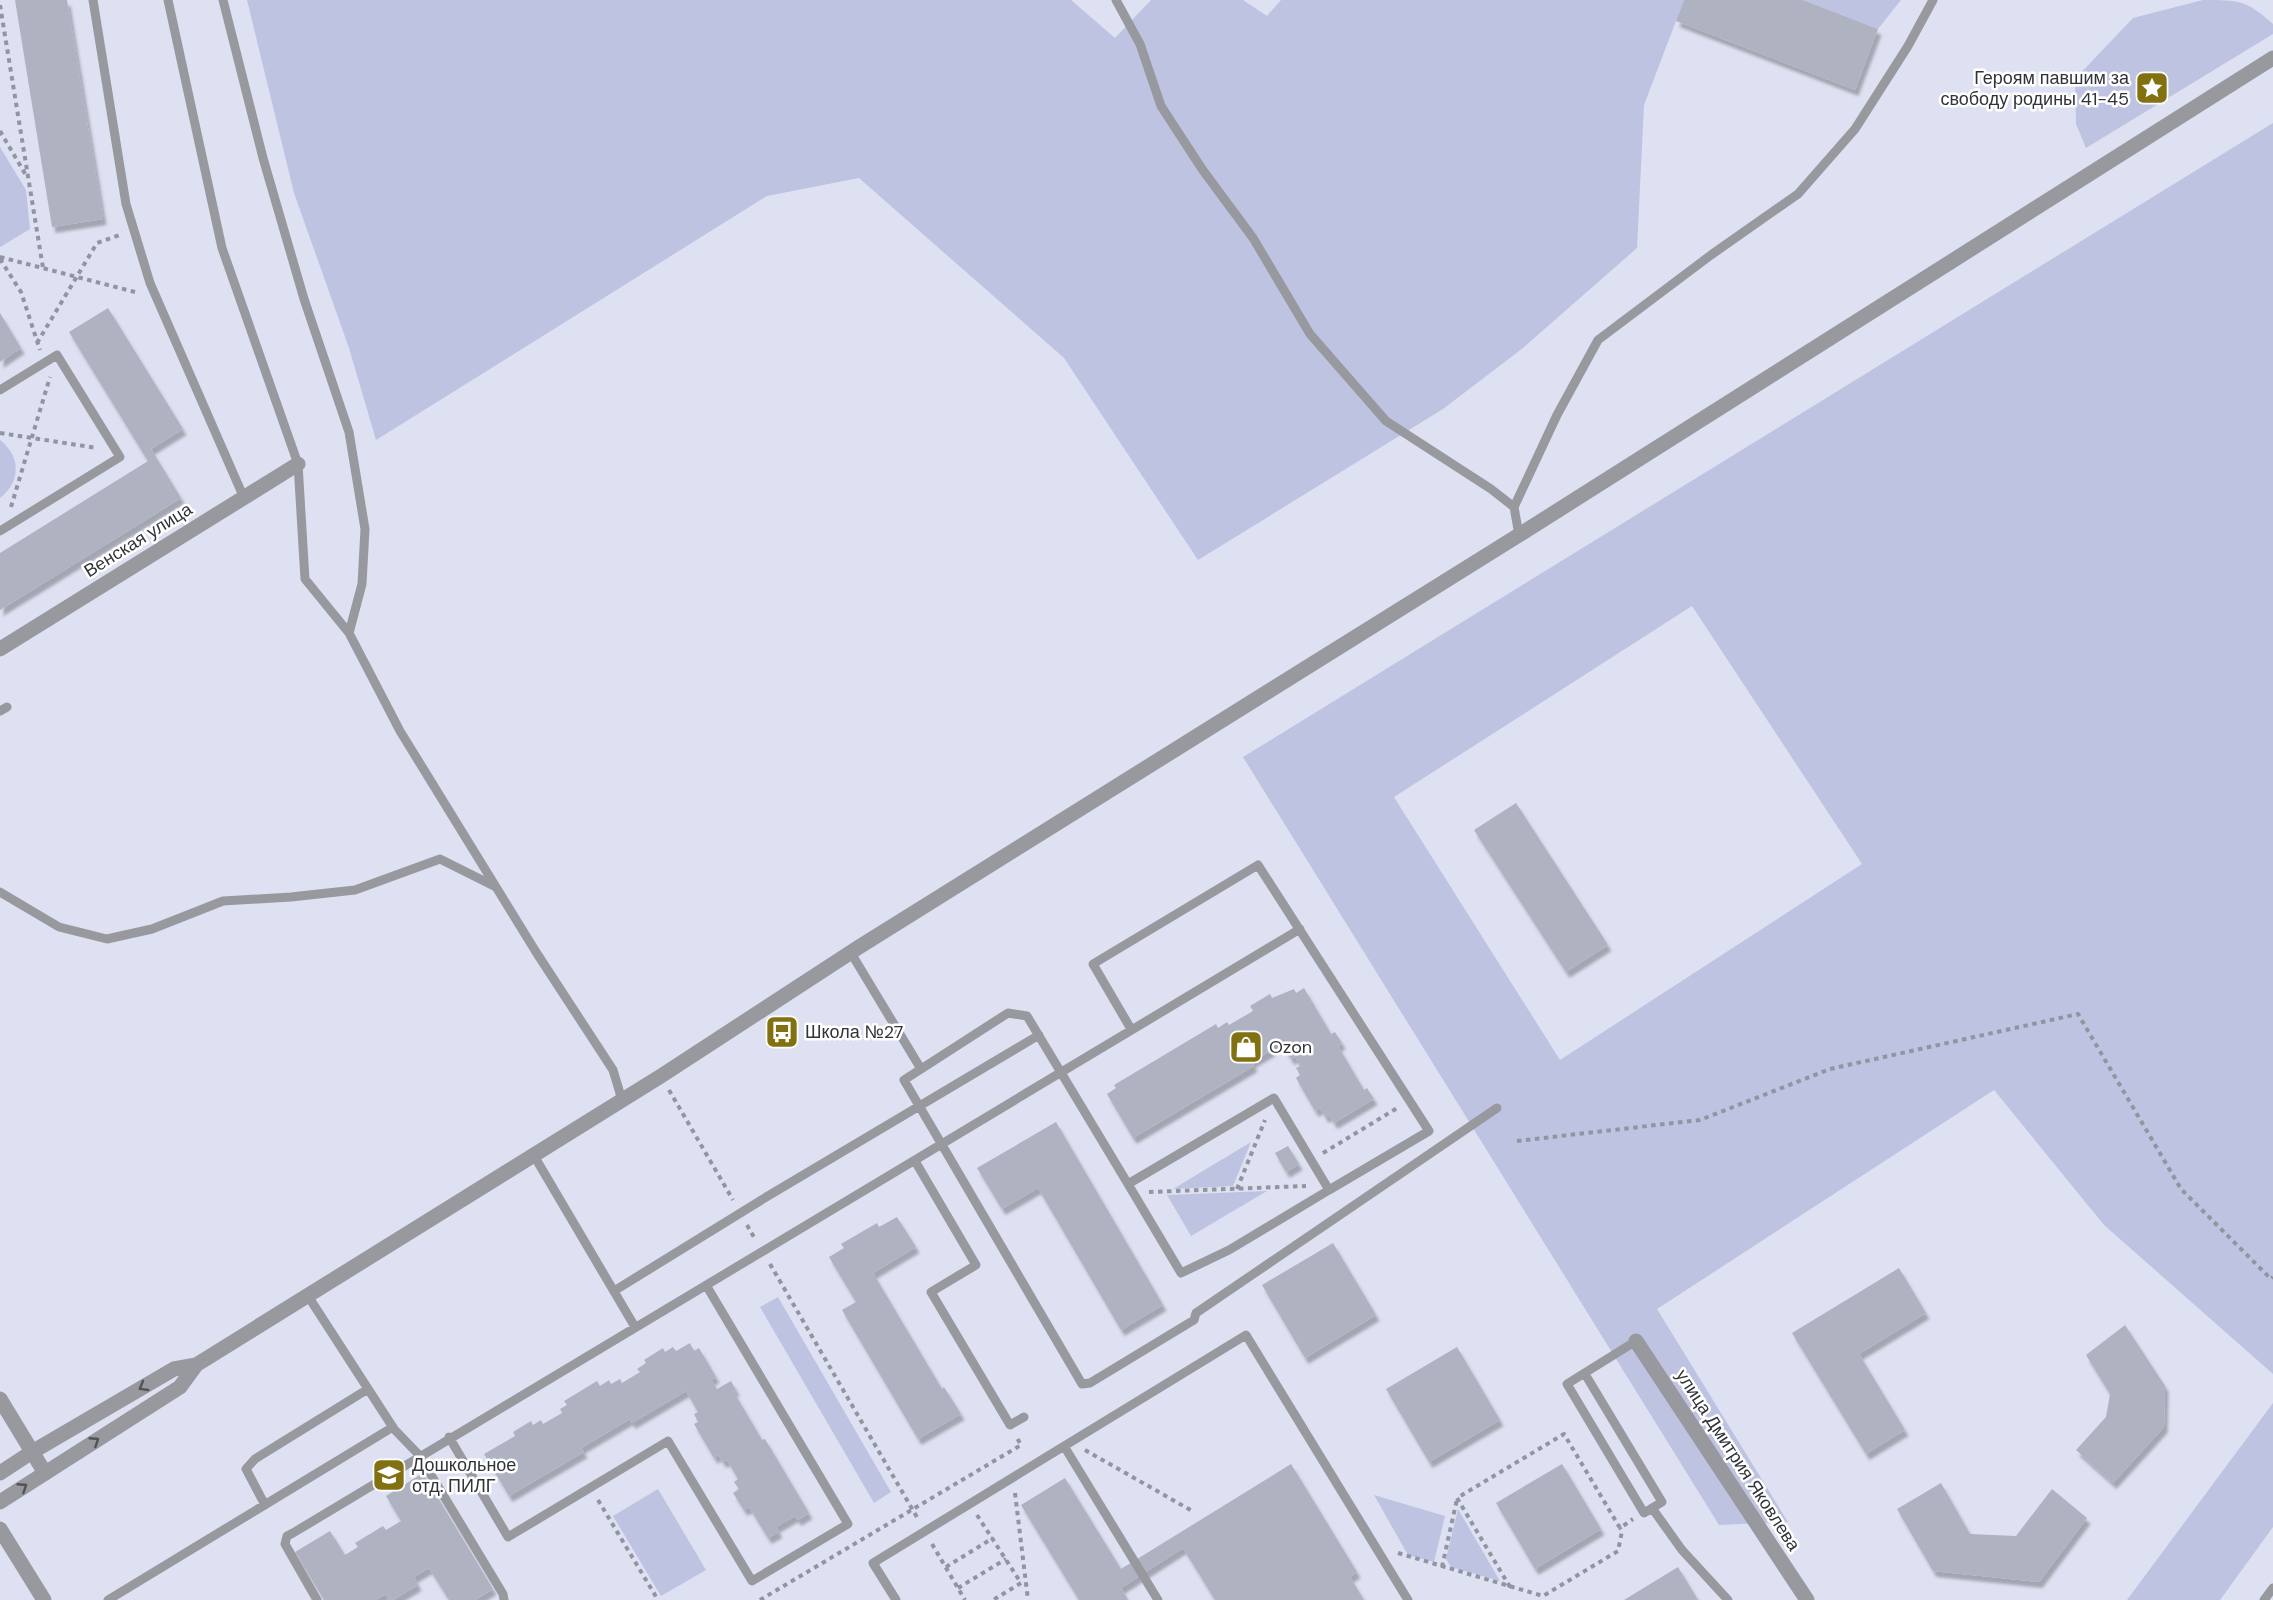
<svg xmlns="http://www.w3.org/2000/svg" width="2273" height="1600" viewBox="0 0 2273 1600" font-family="'DM Sans',sans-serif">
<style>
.green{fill:#bec3e1;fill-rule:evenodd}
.building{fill:#afb2c1;filter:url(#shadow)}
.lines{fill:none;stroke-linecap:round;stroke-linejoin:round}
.path{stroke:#9294a0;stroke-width:4;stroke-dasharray:4.5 4.5;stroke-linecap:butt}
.service{stroke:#97999f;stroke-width:9}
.minor{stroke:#97999f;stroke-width:15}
.tertiary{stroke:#97999f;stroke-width:15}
.oneway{stroke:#505258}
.labels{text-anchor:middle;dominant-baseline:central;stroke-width:5;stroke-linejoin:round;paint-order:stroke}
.poi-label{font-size:18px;fill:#323339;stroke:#fff;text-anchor:start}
.street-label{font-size:18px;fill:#323339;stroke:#fff}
</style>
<defs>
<filter id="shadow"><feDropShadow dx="3.5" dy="6" stdDeviation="1.5" flood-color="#0004"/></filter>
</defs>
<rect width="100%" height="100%" fill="#dee1f1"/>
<!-- green -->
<path class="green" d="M247,0H1071L1115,38L1151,0H1243L1267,16L1281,0H1684L1644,105L1637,248L1523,348L1443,409L1198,560L1064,358L859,178L767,196L376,440L349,348L294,193Z
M1803,0H1901L1878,29Z
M2203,0C2240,0 2246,0 2273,24V34L2086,148L2076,124L2075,79L2133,18Z
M2273,123V1374L2104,1225L1994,1090L1657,1309L1788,1522L1719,1525L1243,757ZM1692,606L1862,864L1560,1060L1394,797Z
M0,147L26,190L30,229L0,247Z
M0,440C21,456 21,482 0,498Z
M1251,1142L1233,1186L1173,1189Z
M1267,1191L1191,1236L1167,1195Z
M778,1297L891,1492L874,1503L760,1307Z
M2273,1403V1527L2220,1600H2127Z
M658,1489L706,1570L661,1596L613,1516Z
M1374,1495L1445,1516L1434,1562L1408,1555Z
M1458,1509L1500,1581L1451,1567L1446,1559Z"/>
<!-- building -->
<path class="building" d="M15,0H67L103,219L52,227Z
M1684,0H1803L1878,29L1855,90L1676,21Z
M108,308L183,429L151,449L181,498L0,610V553L148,461L69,332Z
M0,313L21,348L0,362Z
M1516,803L1608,945L1566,972L1474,830Z
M1304,988L1331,1034L1335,1032L1342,1043L1338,1046L1364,1090L1367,1088L1374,1099L1334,1123L1329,1115L1325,1117L1320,1108L1315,1111L1296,1078L1300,1075L1296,1068L1300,1066L1295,1057L1291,1059L1284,1048L1288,1046L1284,1038L1270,1047L1272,1050L1252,1062L1254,1066L1133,1138L1107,1094L1116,1088L1114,1085L1216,1024L1218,1028L1227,1022L1229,1025L1253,1011L1250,1006L1270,994L1272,998L1294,989L1296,993Z
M1056,1122L1163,1305L1121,1330L1038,1188L1002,1209L977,1168Z
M1288,1146L1299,1164L1286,1172L1275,1153Z
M897,1217L916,1247L873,1273L942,1389L944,1387L961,1414L918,1439L842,1310L856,1302L829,1257L844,1248L841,1244L877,1223L879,1227Z
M1333,1243L1376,1315L1305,1358L1262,1285Z
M1899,1268L1926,1313L1859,1354L1905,1430L1866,1454L1792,1333Z
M2125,1325L2165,1386L2164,1427L2113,1483L2076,1450L2106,1417L2110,1394L2086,1355Z
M690,1343L694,1351L699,1348L716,1377L711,1380L717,1389L731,1381L736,1390L733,1391L748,1416L762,1440L765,1439L809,1513L798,1520L795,1516L776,1527L779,1532L768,1538L749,1507L744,1510L733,1493L739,1489L734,1482L738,1479L727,1460L723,1462L718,1455L714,1458L694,1424L698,1422L694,1414L698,1412L686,1391L632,1423L630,1419L581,1448L584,1452L509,1496L484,1454L515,1436L513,1432L531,1421L533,1425L541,1420L543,1424L562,1413L560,1409L567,1405L564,1401L597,1381L600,1386L609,1380L611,1384L620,1379L622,1383L640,1372L637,1369L646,1363L644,1360L663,1348L665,1352L673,1347L676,1351Z
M1457,1347L1500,1420L1429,1462L1386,1389Z
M1291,1464L1357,1572L1350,1577L1364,1600H1215L1183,1548L1121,1588L1128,1600H1079L1021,1505L1065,1478L1121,1569Z
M1562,1464L1601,1529L1535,1569L1496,1503Z
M423,1473L493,1589L475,1600H449L429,1568L414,1577L418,1585L393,1600H389L386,1594L375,1600H324L295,1552L330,1531L345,1555L358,1547L355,1543L383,1526L386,1530L401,1521L386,1496Z
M1941,1483L1970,1534L2016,1536L2052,1489L2087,1518L2039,1582L1933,1571L1897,1509Z
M1678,1567L1698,1600H1624Z"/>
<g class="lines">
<!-- path -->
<path class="path" d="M0,5L43,268
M0,131L27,177
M0,257L135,292
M0,259L21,292L40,350
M37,343L97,243L120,235
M0,433L97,448
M11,507L50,377
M669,1090L733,1200
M1517,1141L1700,1120L1830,1069L2078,1014L2181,1189L2271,1279L2273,1277
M1323,1153L1399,1107
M1237,1189L1265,1120
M1149,1192L1306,1186
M747,1225L755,1239
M770,1264L918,1519
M1085,1450L1194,1512
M1015,1493L1028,1600
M598,1500L658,1600
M977,1515L1021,1583L993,1600
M932,1544L965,1600
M1398,1553L1543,1596L1618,1551L1622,1531L1620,1528
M946,1567L993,1538
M1442,1567L1457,1499
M1510,1587L1457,1498L1564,1434L1620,1528L1633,1519
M958,1588L1006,1559
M760,1600L1021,1445L1016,1436"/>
<!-- service -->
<path class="service" d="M93,0L126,204L150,283L244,498
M168,0L222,248L298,464L305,579L349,633L400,731L536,952L613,1070L622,1100
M223,0L263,158L304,299L349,432L365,529L362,584L349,633
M1116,0L1140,44L1161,106L1202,169L1253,238L1310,334L1386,421L1491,489L1514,507L1519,535
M0,390L57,355L120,457L0,531
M1514,507L1557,415L1598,340L1711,255L1798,194L1855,129L1908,46L1933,0
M0,711L7,707
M0,892L59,927L107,939L152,929L223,901L291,897L355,890L440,859L496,887
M851,953L921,1069
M1131,1029L1093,964L1258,865L1429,1131L1329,1190L1274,1098L1128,1184L1027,1016L1008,1013L904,1080L1082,1384L1090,1383L1194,1320L1196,1313L1497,1108
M533,1154L635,1327
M915,1161L976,1265L931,1292L1010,1425L1024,1417
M1128,1184L1181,1273L1229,1250L1329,1190
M614,1291L763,1199L1039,1035
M308,1296L394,1429L419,1455L503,1594L504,1600
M1585,1374L1662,1502L1644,1513L1567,1384L1636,1341
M449,1437L508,1537L668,1441L752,1581L848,1524L706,1285
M1064,1446L1158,1600
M265,1505L246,1469L255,1459L368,1389
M1652,1508L1682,1550L1728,1600
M108,1600L393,1427
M317,1600L285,1544L287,1536L293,1533L1300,929
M896,1600L873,1563L1246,1335L1408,1600
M2264,1600L2273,1588"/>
<!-- minor -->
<path class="minor" d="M0,649L298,464
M1636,1341L1807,1600
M0,1399L45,1473
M0,1529L44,1600"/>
<!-- tertiary -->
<path class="tertiary" d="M0,1473L32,1452L174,1369L196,1365
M0,1502L180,1387L196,1365L661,1076L859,947L1519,535L2273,58"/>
</g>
<!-- one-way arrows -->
<defs><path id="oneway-chevron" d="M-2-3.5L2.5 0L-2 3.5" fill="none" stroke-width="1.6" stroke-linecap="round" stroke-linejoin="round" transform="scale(1.5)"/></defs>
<g class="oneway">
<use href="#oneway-chevron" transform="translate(143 1387) rotate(150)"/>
<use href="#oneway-chevron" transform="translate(95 1441) rotate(-33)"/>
<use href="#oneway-chevron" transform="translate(23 1487) rotate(-33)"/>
</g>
<!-- icons -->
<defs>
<symbol id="sight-square" viewBox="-11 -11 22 22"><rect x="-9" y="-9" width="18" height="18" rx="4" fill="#827111" stroke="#fff"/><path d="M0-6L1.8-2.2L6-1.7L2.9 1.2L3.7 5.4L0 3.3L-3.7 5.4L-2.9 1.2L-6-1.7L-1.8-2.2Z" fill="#fff"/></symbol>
<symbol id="bus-square" viewBox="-11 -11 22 22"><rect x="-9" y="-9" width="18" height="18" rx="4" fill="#827111" stroke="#fff"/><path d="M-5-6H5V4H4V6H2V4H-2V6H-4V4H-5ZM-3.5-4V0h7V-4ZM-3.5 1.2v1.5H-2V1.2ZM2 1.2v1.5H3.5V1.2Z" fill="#fff"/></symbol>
<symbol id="shop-square" viewBox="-11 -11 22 22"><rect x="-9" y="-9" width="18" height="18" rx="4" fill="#827111" stroke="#fff"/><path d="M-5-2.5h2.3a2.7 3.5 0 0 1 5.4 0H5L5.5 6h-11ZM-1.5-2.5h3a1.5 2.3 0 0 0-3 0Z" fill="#fff"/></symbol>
<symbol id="school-square" viewBox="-11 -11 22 22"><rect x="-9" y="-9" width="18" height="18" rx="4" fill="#827111" stroke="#fff"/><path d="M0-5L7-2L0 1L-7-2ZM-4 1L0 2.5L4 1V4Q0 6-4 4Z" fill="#fff"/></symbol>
</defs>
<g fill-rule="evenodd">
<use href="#sight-square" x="2133" y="69" width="38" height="38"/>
<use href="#bus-square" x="763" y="1013" width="38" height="38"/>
<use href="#shop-square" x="1227" y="1028" width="38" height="38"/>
<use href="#school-square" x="370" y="1456" width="38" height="38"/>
</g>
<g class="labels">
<!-- poi labels -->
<g class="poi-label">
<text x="2129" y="78" text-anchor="end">Героям павшим за<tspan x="2129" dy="21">свободу родины 41-45</tspan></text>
<text x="805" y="1032">Школа №27</text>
<text x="1269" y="1047">Ozon</text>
<text x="412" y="1465">Дошкольное<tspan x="412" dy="21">отд. ПИЛГ</tspan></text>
</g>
<!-- street labels -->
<g class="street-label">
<text transform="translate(138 540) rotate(-32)">Венская улица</text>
<text transform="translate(1738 1460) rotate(57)">улица Дмитрия Яковлева</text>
</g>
</g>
</svg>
